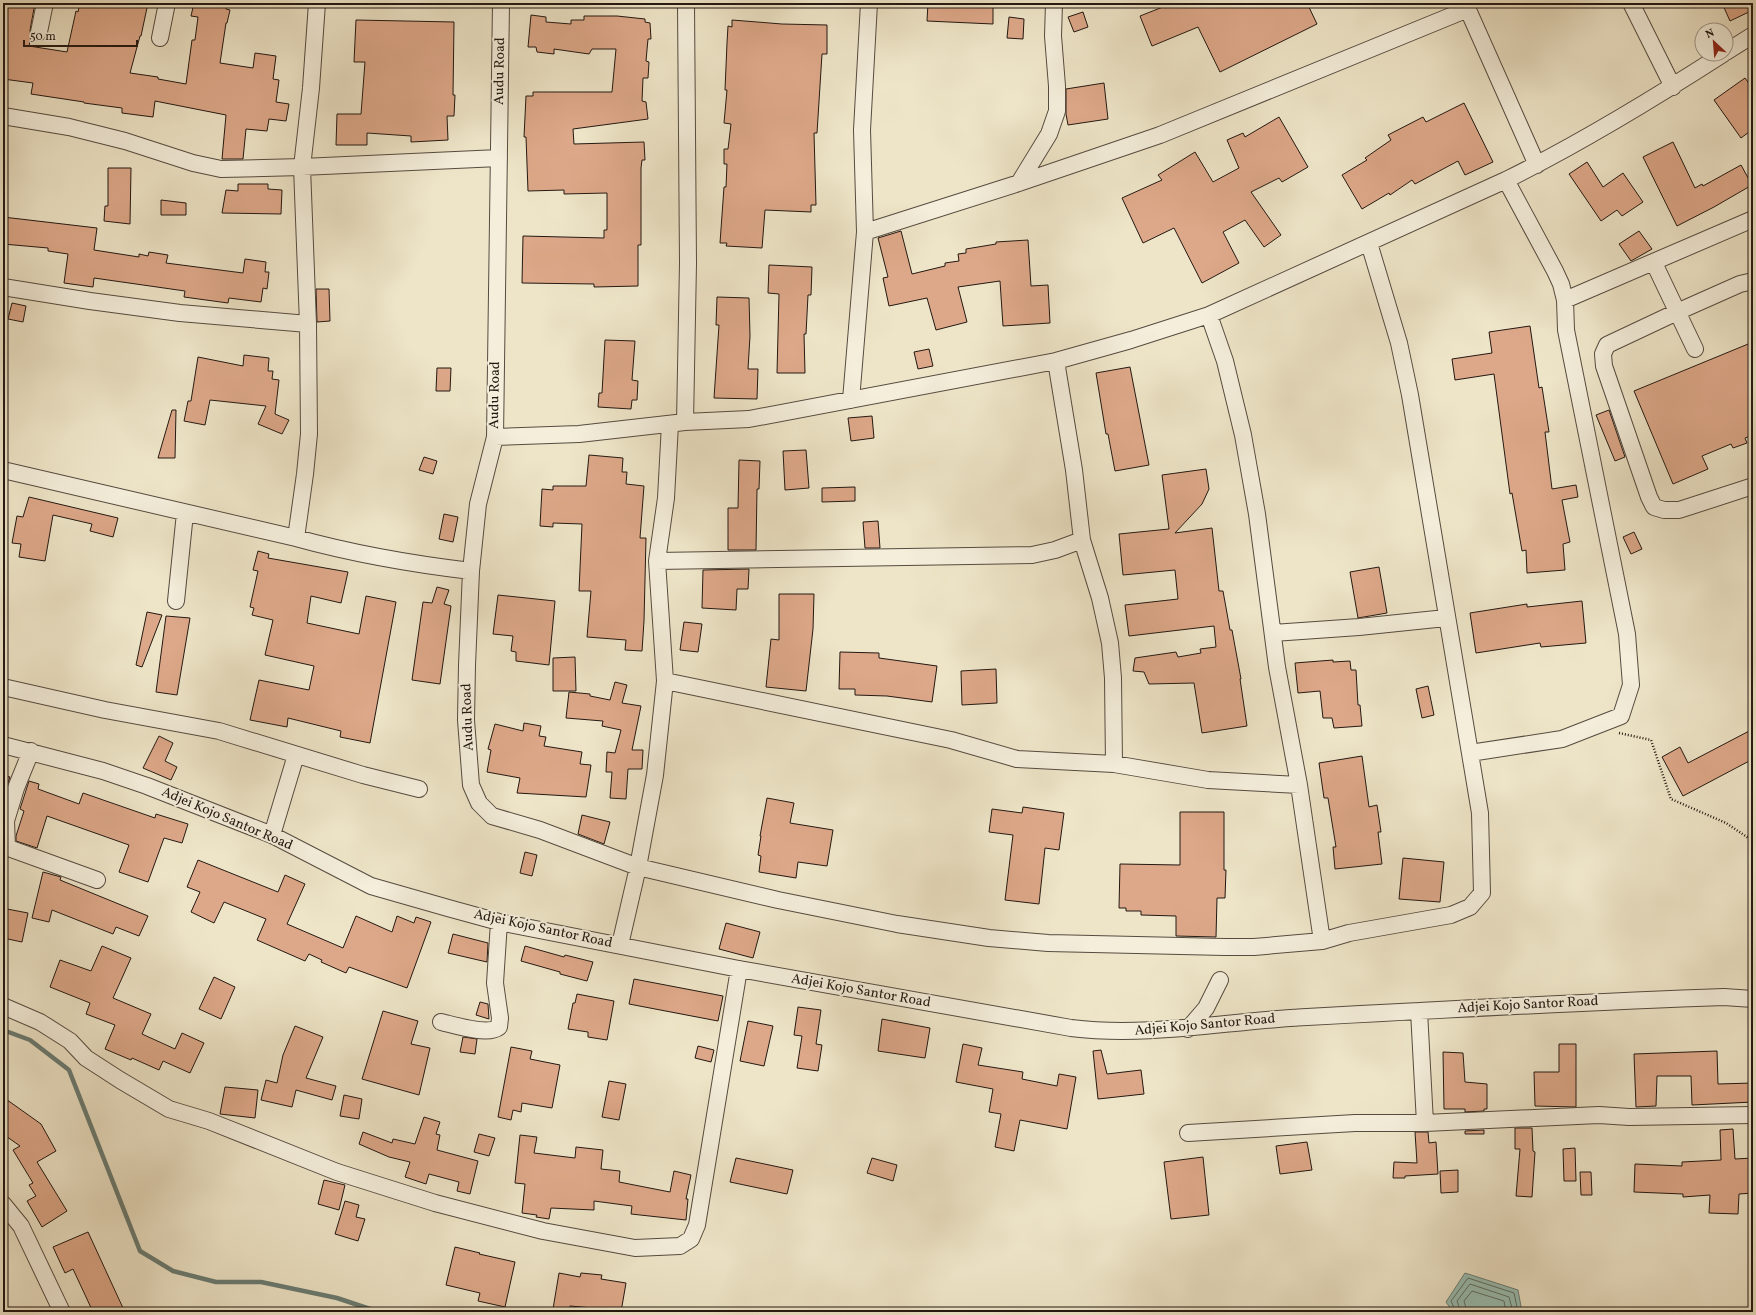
<svg xmlns="http://www.w3.org/2000/svg" width="1756" height="1315" viewBox="0 0 1756 1315" font-family="Vollkorn,serif">
<style>
.water{fill:#99bfb4;stroke:#6a7c73}
.lines{fill:none;stroke-linecap:round;stroke-linejoin:round}
.shore{stroke:#5e6c63;stroke-width:1}
.stream{stroke:#6a7c73;stroke-width:4.5}
.building{fill:#dda889;stroke:#231812}
.minor-casing{stroke:#564b40;stroke-width:18}
.path{stroke:#231812;stroke-width:2.5;stroke-dasharray:1 2;stroke-linecap:butt}
.minor{stroke:#f4eedb;stroke-width:16}
.labels{text-anchor:middle;dominant-baseline:central;stroke-width:4;stroke-linejoin:round;paint-order:stroke}
.street-label{font-size:14px;fill:#231812;stroke:#f4eedb}
</style>
<rect width="100%" height="100%" fill="#eee5c8"/>
<filter id="stains"><feTurbulence type="fractalNoise" baseFrequency=".005" numOctaves="4"/><feColorMatrix values="0 0 0 0 .2 0 0 0 0 .09 0 0 0 0 .02 0 0 0 .5 -.17"/></filter>
<radialGradient id="worn" r=".72"><stop offset=".6" stop-color="#630" stop-opacity="0"/><stop offset="1" stop-color="#630" stop-opacity=".3"/></radialGradient>
<!-- water -->
<path class="water" d="M1465,1273L1518,1290L1522,1312H1453L1446,1302Z"/>
<g class="lines">
<!-- shore -->
<path class="shore" d="M1456,1312L1451,1301L1468,1278L1514,1293L1518,1312
M1461,1312L1457,1301L1470,1284L1509,1297L1513,1312
M1467,1312L1464,1301L1472,1291L1504,1301L1506,1312"/>
<!-- stream -->
<path class="stream" d="M3,1030L30,1040L69,1070L140,1251L173,1271L216,1282H261L337,1298L379,1312"/>
</g>
<!-- building -->
<path class="building" d="M3,3H35L30,30L31,37L29,46L67,52L76,11L78,12L80,3L96,6L97,3H148L141,36H140L130,73L158,77V79L186,84L192,40H195L198,17L191,16L194,3H227L226,9L230,10L227,23H226L220,63L253,68L255,53L276,56L273,79L279,80L276,102L289,104L286,121L269,119L267,131L246,129L243,159H222L226,115L155,101L153,117L122,113V108L84,103V102L31,94L33,83L3,79Z
M928,3H972L993,6V24L927,21Z
M1173,3H1307L1317,24L1220,72L1198,27L1152,46L1140,16Z
M1722,3H1753V10L1730,21Z
M1083,12L1088,27L1074,32L1068,17Z
M531,15L546,17V22L571,24V20H584V16H617L645,19V22L650,23L651,39H648L646,61L649,62L648,78H643L642,101L646,102L648,119L573,129L574,144L644,142L645,160H642L641,168V245H638V286L594,287V284L522,283L523,236L604,238V230H607V193L564,194V190L528,191L526,137H524L526,96H533V92H612L616,49H592L589,54L554,49V54L537,52L536,47H528Z
M1009,17L1024,19L1023,39L1007,38Z
M356,20L454,22L453,95H455L454,116H447L448,140L411,142V136L367,133V145H336L337,114H361L365,62H354Z
M732,20L782,24L827,25V54H822L817,133H814L816,205H811V212L765,210L762,248L726,246L727,243H720L724,187H726L727,164H724V149H728L731,124L724,123L727,90H725L727,43L728,26L732,27Z
M1745,78L1753,89V129L1741,138L1714,100Z
M1104,83L1108,119L1068,125L1066,114V89Z
M1464,103L1493,162L1465,175L1458,161L1415,184L1412,180L1390,195L1389,193L1362,209L1342,175L1367,160L1365,158L1391,140L1388,135L1423,117L1426,122Z
M1279,117L1308,167L1282,182L1279,178L1251,192L1281,235L1264,247L1245,220L1223,232L1239,263L1202,283L1174,228L1143,243L1122,198L1162,180L1158,175L1195,152L1213,182L1239,168L1227,140L1243,133L1245,137Z
M1673,142L1695,188L1702,184L1703,186L1741,165L1752,185L1714,207L1677,226L1643,157Z
M1587,162L1603,187L1623,173L1643,202L1622,216L1617,210L1601,221L1569,174Z
M108,168H131L130,224L104,221L105,206H108Z
M238,184H268V189L282,190L281,214L222,213L226,190L238,191Z
M161,200L186,203V215H161Z
M3,217L97,228L94,250L139,257V254L148,256L149,252L168,255L166,263L243,273L245,259L266,262L265,272H269L267,289L263,288L261,302L229,298L228,303L184,297L185,291L94,278L93,287L64,283L68,254L48,251V248L3,244Z
M901,231L912,274L945,266V263L959,261L958,254L966,253V249L996,244V242L1028,240L1031,286L1048,285L1050,323L1003,326L1000,281L958,287L967,322L936,330L927,298L889,306L883,278L888,277L878,238Z
M1639,231L1652,249L1631,261L1619,244Z
M769,265L812,267L811,295H808L806,334H804L805,373H777L779,294L768,293Z
M316,289H329L330,321L317,322Z
M717,297L749,298L750,336L748,369H758L757,399L714,398L719,325H716Z
M12,303L26,306L23,322L8,319Z
M1530,326L1539,388L1542,387L1549,432H1545L1552,489L1576,485L1578,497L1562,500L1570,542L1563,544L1565,570L1527,573L1526,550L1522,551L1512,493L1510,494L1494,374L1455,380L1452,359L1492,353L1489,332Z
M605,340L635,341L632,380L638,381L637,400H632L631,409L598,407L599,393H602Z
M1753,342V435L1745,438L1747,443L1733,448L1731,444L1702,456L1708,469L1673,484L1634,391Z
M929,349L933,366L918,369L914,352Z
M244,355L269,358L268,371H273L272,379L279,380L275,414L289,420L282,434L258,424L266,406L210,400L205,425L184,421L188,401H191L198,357L243,366Z
M1130,367L1149,465L1115,471L1108,434H1106L1096,373Z
M437,368H451L450,391H436Z
M172,410H176L175,458H158Z
M1609,410L1625,457L1615,461L1596,415Z
M872,416L874,438L851,441L848,418Z
M806,450L809,488L785,490L783,451Z
M589,455L623,458L622,472H627L626,484L644,486L640,538H646L644,621L642,651L625,650L626,640L587,637L591,591H579L582,524L553,523V527L540,526L542,489L553,490V486H586Z
M424,457L437,461L433,474L419,470Z
M739,460L760,461L759,489H757L756,550H728V508H738Z
M1206,469L1209,489L1202,504L1175,533L1212,528L1219,591H1223L1230,630H1232L1241,679H1240L1247,726L1202,733L1194,683L1149,684L1144,672L1133,671L1135,658L1176,652L1178,657L1201,653L1200,649L1216,647L1214,626L1129,636L1125,605L1178,599L1175,570L1123,575L1119,534L1169,529L1162,475Z
M855,487V501L822,502V488Z
M29,497L118,518L113,537L90,531L92,524L53,515L45,561L19,557L21,544L12,543L17,516L23,517Z
M444,514L458,517L453,542L439,539Z
M878,521L880,548H865L863,522Z
M1634,532L1642,549L1631,554L1623,537Z
M258,551L269,554L268,558L348,572L341,603L311,596L307,623L359,634L366,596L396,602L370,743L340,737L341,731L288,718L287,727L250,720L259,680L309,690L314,666L265,655L273,620L252,615L254,608L250,607L258,571L253,570Z
M1379,567L1387,613L1358,618L1350,572Z
M749,569L748,589H737L736,610L702,608L703,570Z
M437,587L449,590L444,604L451,606L440,684L412,680L423,602L432,603Z
M779,594H814L813,629L806,691L766,687L771,639L779,640Z
M498,595L555,601L549,665L516,661V652L511,651L513,636L493,634Z
M1582,601L1586,643L1541,647L1540,643L1476,653L1470,613L1527,604V607Z
M147,612L162,615L142,667L136,665Z
M166,616L190,618L177,695L156,692Z
M684,622L702,624L698,652L680,650Z
M840,652L879,653V658L937,666L932,702L887,696L855,695V689H839Z
M575,657L576,691H553V658Z
M1333,660V662L1350,661L1351,670H1356L1358,705H1360L1362,726L1334,728L1332,718H1323L1320,691L1298,693L1295,663Z
M996,669L997,703L962,705L961,671Z
M615,682L627,685L622,703L641,706L632,750H643L642,769H628L626,799L610,798L612,772H606L607,752L615,753L621,730L602,726L603,721L566,718L569,692L590,694V696L610,700Z
M1428,686L1434,715L1422,718L1416,689Z
M524,723L541,726L539,736L546,737L544,746L582,752L580,764L591,765L586,797L517,793L520,778L487,772L491,750L488,749L495,724L523,731Z
M1753,729V759L1683,796L1662,757L1680,747L1688,763Z
M159,736L173,743L165,761L177,767L171,780L143,768Z
M1362,756L1369,807L1377,805L1381,832H1378L1382,864L1335,869L1333,847H1336L1328,798H1324L1319,763Z
M3,775L10,777L4,794H3Z
M29,781L39,784L38,789L79,804L83,793L155,818L156,814L188,824L182,843L164,838L148,882L119,872L129,845L47,816L37,848L16,841V836L24,811L20,809Z
M767,798L794,803L790,823L833,830L827,866L798,862L796,878L759,872L761,856L758,855L761,836H760Z
M1023,807L1064,813L1059,850L1045,848L1039,904L1005,900L1013,835L989,832L992,809L1022,813Z
M1180,812H1224V870H1226L1225,898H1217L1216,937L1176,936V916L1141,915V911H1126V908H1119L1120,864L1180,865Z
M582,815L610,822L604,844L578,834Z
M525,852L537,855L532,876L520,873Z
M1403,858L1444,862L1440,902L1399,899Z
M198,860L278,892L285,875L305,884L287,924L343,948L356,916L392,932L397,916L414,923L416,917L431,922L407,988L349,967L346,973L321,962L322,960L309,954L305,961L257,940L266,919L224,902L214,923L191,912L200,892L187,887Z
M43,872L61,877L60,880L148,916L139,936L116,927L113,934L52,910L49,922L32,918Z
M7,909L28,913L22,942L3,938Z
M726,923L760,932L753,958L719,949Z
M453,934L488,943L487,962L448,953Z
M102,946L131,958L113,998L151,1014L142,1034L175,1049L182,1033L204,1043L190,1073L163,1061L159,1070L132,1058L131,1060L105,1049L115,1025L86,1014L90,1003L50,987L60,960L91,971Z
M525,946L564,957L565,955L593,962L587,981L560,974V972L521,961Z
M214,977L235,987L221,1019L199,1009Z
M634,979L723,996L718,1021L629,1004Z
M577,994L614,1001L607,1040L588,1037V1032L568,1029L573,1003H575Z
M480,1002L488,1004L489,1019L476,1015Z
M798,1007L821,1010L816,1044L822,1045L818,1071L797,1068L802,1036L794,1035Z
M383,1011L418,1021L411,1044L430,1048L419,1095L362,1079Z
M882,1019L930,1028L925,1058L878,1051Z
M748,1021L773,1026L764,1066L740,1061Z
M295,1026L323,1037L306,1078L336,1086L332,1100L296,1090L292,1107L261,1100L266,1080L277,1083L283,1055Z
M463,1037L477,1039L475,1054L460,1052Z
M963,1044L982,1048L978,1065L1023,1072L1022,1079L1057,1086L1059,1074L1076,1077L1067,1129L1020,1120L1014,1151L995,1147L1001,1114L989,1112L993,1089L956,1082Z
M1559,1044H1576V1107L1535,1106L1534,1072H1559Z
M698,1046L714,1050L711,1062L695,1058Z
M511,1047L532,1051L530,1059L560,1065L552,1108L522,1103L521,1112L513,1110L511,1120L498,1117Z
M1101,1050L1107,1074L1141,1070L1144,1094L1098,1099L1093,1051Z
M1717,1051L1718,1084L1753,1083V1102L1692,1105L1691,1076H1657L1656,1106L1636,1107L1634,1054Z
M1443,1052L1463,1053L1465,1082L1487,1084V1109H1484V1111L1465,1112V1109H1444Z
M609,1081L626,1084L619,1120L602,1117Z
M225,1087L258,1090L255,1118L220,1114Z
M344,1095L362,1099L359,1119L340,1116Z
M3,1097L41,1124L56,1151L37,1162L67,1211L42,1227L27,1201L36,1196L29,1185L33,1183L13,1150L20,1146L3,1134Z
M424,1117L440,1122L436,1134L440,1135L437,1150L478,1161L470,1194L457,1191L459,1182L429,1174L426,1184L405,1177L410,1162L389,1157L359,1144L363,1132L392,1143L393,1139L415,1144Z
M1515,1128H1532L1533,1151L1535,1152L1532,1197L1516,1196L1520,1149H1515Z
M1733,1129L1735,1159L1753,1158V1193L1739,1194L1738,1214L1709,1213L1710,1195L1683,1197V1194L1634,1192L1635,1164L1682,1166V1162L1721,1160L1720,1130Z
M1484,1130V1134H1465V1131Z
M1415,1132H1428L1429,1143L1436,1142L1438,1174L1405,1176V1178H1393L1394,1162L1417,1163Z
M479,1134L495,1138L489,1156L474,1152Z
M520,1135L537,1137L534,1153L575,1158L576,1147L603,1150L601,1169L620,1171L619,1182L670,1192L674,1171L691,1175L686,1199H688L686,1220L631,1214L632,1206L594,1201V1210L551,1208L549,1219L536,1217L537,1215L522,1213L525,1184L515,1183Z
M1307,1142L1312,1170L1280,1174L1276,1146Z
M1575,1148L1576,1181H1564L1563,1149Z
M1203,1157L1209,1215L1171,1219L1164,1162Z
M736,1158L793,1170L787,1194L730,1182Z
M872,1158L897,1165L893,1181L867,1173Z
M1458,1170V1192L1441,1193L1440,1171Z
M1580,1172H1591L1592,1195H1581Z
M324,1180L345,1185L339,1210L318,1204Z
M345,1201L359,1205L356,1217L365,1219L358,1241L335,1234Z
M88,1232L123,1308L124,1312H93L73,1269L65,1273L53,1247Z
M455,1247L480,1253L479,1254L515,1262L505,1307L478,1301L480,1293L446,1285Z
M559,1273L580,1277L581,1273L602,1275L601,1279L626,1283L621,1312H603L604,1309L570,1306L569,1311L553,1309Z"/>
<g class="lines">
<defs>
<path id="minor" d="M501,3L495,437L478,504L471,571L467,665L466,720L471,785L479,803L492,816L540,830L638,867L778,900L897,924L989,938L1048,943L1225,947H1254L1322,941L1349,933L1451,915L1470,907L1482,893L1480,813L1410,395L1399,343L1369,243
M1465,3L1537,165
M1631,3L1673,87
M39,32L45,3
M160,38L167,3
M1726,52L1753,35
M3,116L69,127L125,141L193,163L221,169L302,167L499,158
M1019,183L1049,134L1057,111V86L1053,36L1054,3
M865,232L1019,183L1160,135L1468,9
M1654,263L1695,349
M1753,281L1740,284L1677,312L1607,345L1603,354L1604,366L1649,497L1654,507L1664,510H1679L1753,486
M3,287L90,301L180,313L308,324
M1565,300L1753,219
M1209,315L1225,361L1243,435L1257,514L1277,667L1299,785L1322,941
M1056,361L1074,470L1082,540L1100,598L1110,643L1113,678L1114,764
M851,400L865,232L862,130L869,3
M685,422L688,263L686,3
M495,437L579,434L685,422L749,419L1056,361L1131,340L1209,315L1506,180C1581,143 1653,99 1723,54
M3,470L296,538C354,554 412,564 471,571
M296,538L305,474L309,434L308,324L302,167L311,88L317,3
M657,561L1032,555L1055,550L1082,540
M176,601L185,513
M1273,633L1359,627L1446,618
M665,681L951,740L1017,759L1114,764L1208,780L1299,785
M3,687L105,710L219,731L363,775L419,789
M3,745L103,771L147,786L272,835L371,886L448,908L499,922L739,969L1071,1028C1144,1037 1217,1023 1290,1018C1435,1010 1579,1002 1724,997L1753,999
M1470,753L1562,739L1621,716L1631,685L1627,634L1566,330L1565,300L1561,284L1555,271L1506,180
M272,835L296,755
M3,846L97,880
M7,847L6,821L16,788L31,751
M620,945L638,867L655,775L665,681L657,561L666,498L670,424
M3,1006L40,1022L70,1041L86,1058L120,1080L169,1109L209,1121L337,1172L435,1203L543,1231L635,1248L680,1246L691,1239L697,1225L739,969
M1419,1011L1425,1123
M441,1022C454,1025 488,1036 499,1027L500,1018L495,983L499,922
M1188,1029L1206,1008L1220,980
M1188,1133L1355,1123H1425L1599,1115L1629,1117L1753,1115
M3,1204L21,1226L62,1312"/>
</defs>
<!-- minor casing -->
<use href="#minor" class="minor-casing"/>
<!-- path -->
<path class="path" d="M1619,733L1651,740L1671,799L1726,823L1753,841"/>
<!-- minor -->
<use href="#minor" class="minor"/>
</g>
<g class="labels">
<!-- street labels -->
<g class="street-label">
<text transform="translate(500 71) rotate(-89)">Audu Road</text>
<text transform="translate(495 395) rotate(-89)">Audu Road</text>
<text transform="translate(468 717) rotate(-92)">Audu Road</text>
<text transform="translate(227 819) rotate(23)">Adjei Kojo Santor Road</text>
<text transform="translate(543 929) rotate(12)">Adjei Kojo Santor Road</text>
<text transform="translate(861 991) rotate(10)">Adjei Kojo Santor Road</text>
<text transform="translate(1528 1005) rotate(-3)">Adjei Kojo Santor Road</text>
<text transform="translate(1205 1025) rotate(-5)">Adjei Kojo Santor Road</text>
</g>
</g>
<!-- margin -->
<rect width="1756" height="1315" fill="none" stroke="#eee5c8" stroke-width="16"/>
<rect x="4" y="4" width="1748" height="1307" fill="none" stroke="#231812" stroke-width="2"/>
<rect x="8" y="8" width="1740" height="1299" fill="none" stroke="#231812"/>
<!-- north arrow -->
<g transform="translate(1714 42) rotate(334)"><circle r="19" fill="#f4eedb" stroke="#a0988b"/>
<path d="M0-3L7 15L0 10L-7 15Z" fill="#8f2418"/>
<text y="-6" font-size="11" font-weight="bold" text-anchor="middle" fill="#231812">N</text>
</g>
<!-- scale -->
<path d="M24 40v6h113v-6" fill="none" stroke="#231812" stroke-width="2"/>
<text x="30" y="40" font-size="12" fill="#231812" stroke="#f4eedb" stroke-width="3" paint-order="stroke">50 m</text>
<rect width="100%" height="100%" filter="url(#stains)"/>
<rect width="100%" height="100%" fill="url(#worn)"/>
</svg>
